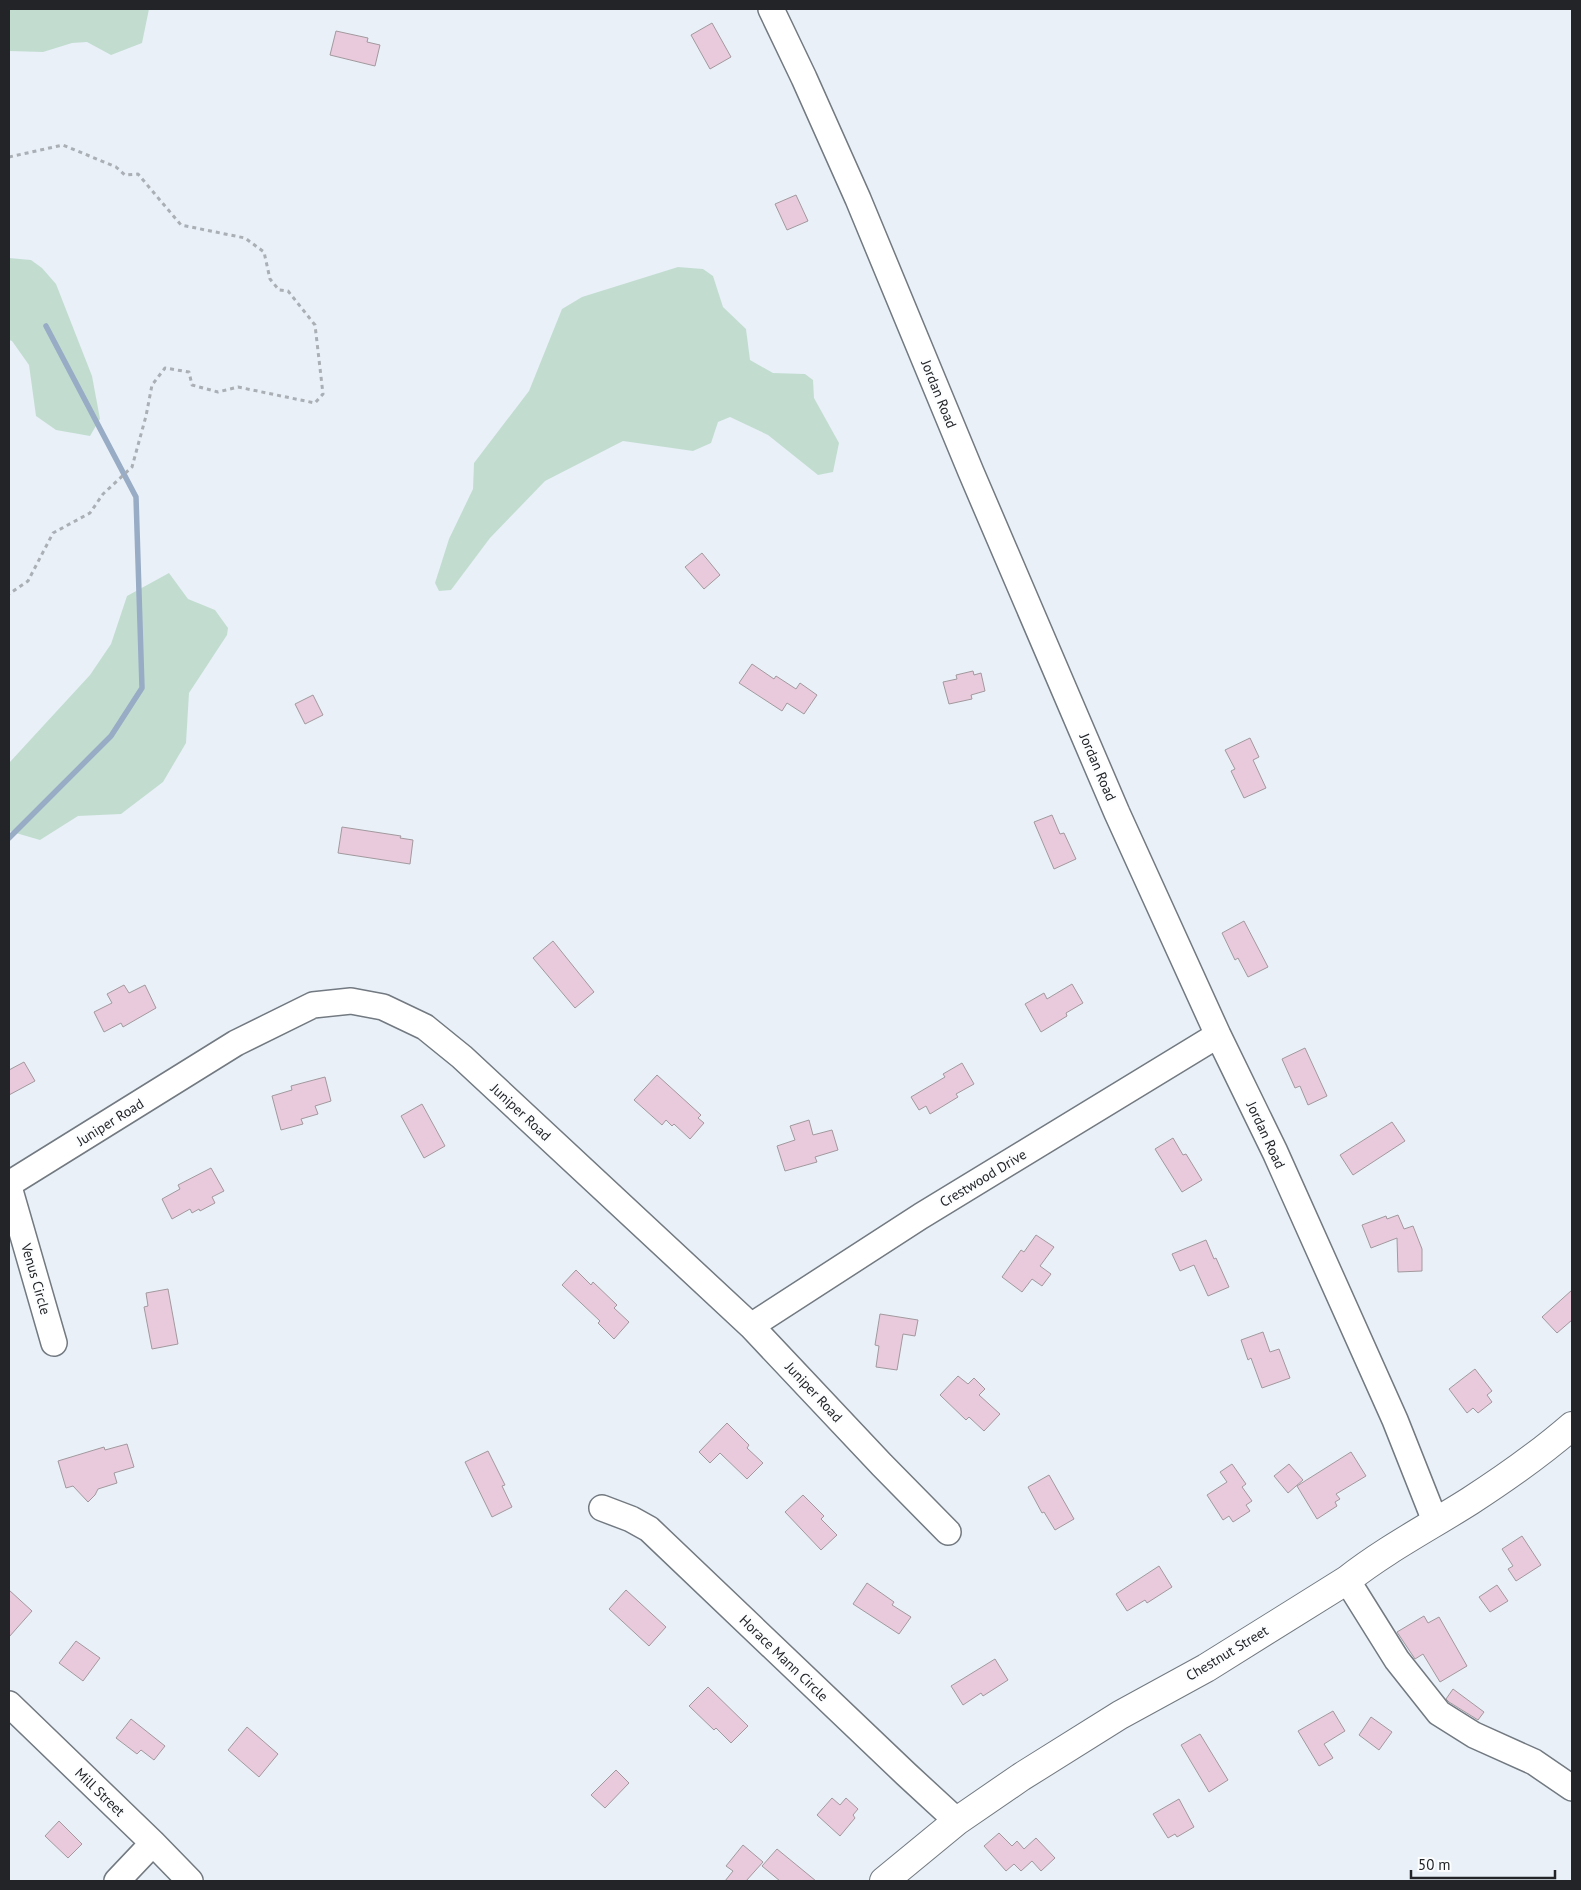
<svg xmlns="http://www.w3.org/2000/svg" width="1581" height="1890" viewBox="0 0 1581 1890" font-family="'PT Sans',sans-serif">
<style>
.green{fill:#c2ddd0}
.lines{fill:none;stroke-linecap:round;stroke-linejoin:round}
.stream{stroke:#99acc5;stroke-width:5.5}
.building{fill:#e9cadc;stroke:#a2999e}
.minor-casing{stroke:#727980;stroke-width:28}
.major-casing{stroke:#727980;stroke-width:30}
.path{stroke:#aaafb5;stroke-width:3;stroke-dasharray:4 4;stroke-linecap:butt}
.minor{stroke:#fff;stroke-width:25}
.major{stroke:#fff;stroke-width:28}
.labels{text-anchor:middle;dominant-baseline:central;stroke-width:4;stroke-linejoin:round;paint-order:stroke}
.street-label{font-size:14px;fill:#222427;stroke:#fbfdfe}
</style>
<rect width="100%" height="100%" fill="#e9f0f8"/>
<!-- green -->
<path class="green" d="M9,9H149L142,43L111,55L87,42L72,43L43,52L9,51Z
M9,258L31,260L42,268L56,284L92,376L100,419L90,436L56,430L36,416L29,365L12,341L9,340Z
M678,267L703,269L713,276L723,307L746,329L750,360L773,373L805,374L813,380L814,398L839,443L833,472L818,475L768,435L730,417L718,422L711,443L693,451L623,441L545,481L490,538L451,590L439,591L435,583L449,539L473,489L474,463L529,391L562,309L582,297Z
M169,573L188,599L215,610L228,628L227,635L189,693L186,743L163,782L121,814L78,816L40,840L9,831V763L90,675L111,644L127,596Z"/>
<g class="lines">
<!-- stream -->
<path class="stream" d="M9,838L111,736L142,688L136,497L46,326"/>
</g>
<!-- building -->
<path class="building" d="M712,23L731,57L710,69L691,35Z
M336,31L368,38L367,42L380,45L375,66L330,55Z
M796,195L808,221L787,230L775,204Z
M702,553L720,575L704,589L685,567Z
M752,664L774,679L776,676L796,689L800,683L817,695L804,714L787,703L782,711L739,683Z
M973,671L974,675L981,673L985,691L971,695L972,699L949,704L943,682L957,679L956,675Z
M313,695L323,715L305,724L295,704Z
M1250,738L1259,757L1253,760L1266,788L1244,798L1231,771L1235,769L1225,750Z
M1052,815L1060,834L1064,833L1076,859L1054,869L1034,822Z
M342,827L401,836L400,838L413,840L410,864L338,853Z
M1244,921L1268,967L1248,977L1238,958L1235,960L1222,933Z
M553,941L594,992L575,1008L533,958Z
M1072,984L1083,1003L1066,1013L1067,1016L1041,1032L1025,1004L1044,993L1047,999Z
M124,985L129,993L145,985L156,1008L123,1027L121,1023L104,1032L94,1012L112,1003L107,994Z
M1305,1048L1327,1096L1308,1105L1300,1086L1295,1088L1282,1059Z
M24,1062L35,1081L9,1095V1070Z
M962,1063L974,1084L956,1094L958,1097L930,1114L926,1106L919,1110L911,1097L945,1077L943,1074Z
M657,1075L701,1115L698,1118L704,1123L690,1139L674,1124L672,1126L666,1120L662,1125L634,1100Z
M325,1077L331,1101L315,1106L318,1114L301,1119L303,1124L281,1130L272,1096L292,1090L291,1086Z
M422,1104L445,1146L424,1158L401,1116Z
M809,1120L813,1135L832,1130L838,1150L815,1157L817,1162L785,1171L777,1146L795,1140L790,1126Z
M1392,1122L1405,1141L1353,1175L1340,1155Z
M1173,1138L1183,1155L1186,1154L1202,1180L1182,1192L1155,1149Z
M211,1168L224,1191L212,1197L215,1203L200,1211L199,1209L192,1213L190,1209L172,1219L162,1199L180,1189L178,1185Z
M1398,1215L1404,1229L1413,1226L1422,1249V1271L1398,1272L1397,1238L1371,1248L1362,1225L1386,1216L1387,1219Z
M1036,1235L1054,1247L1040,1266L1051,1274L1042,1286L1032,1279L1022,1292L1002,1277L1021,1250L1024,1252Z
M1206,1240L1214,1259L1216,1258L1229,1287L1208,1296L1194,1265L1180,1271L1172,1254Z
M576,1270L591,1285L593,1282L617,1305L614,1308L629,1322L614,1339L598,1323L600,1321L562,1285Z
M168,1289L178,1344L152,1349L144,1307L148,1306L146,1293Z
M1572,1290V1320L1557,1333L1542,1317Z
M880,1314L918,1320L915,1336L903,1334L897,1370L876,1367L879,1346L875,1345Z
M1263,1332L1270,1352L1279,1349L1290,1378L1262,1388L1251,1358L1248,1360L1241,1340Z
M1475,1369L1492,1391L1487,1395L1492,1402L1478,1413L1473,1408L1467,1413L1449,1389Z
M958,1376L968,1384L974,1378L985,1389L979,1395L1000,1414L984,1431L969,1417L966,1420L940,1395Z
M727,1423L749,1445L747,1448L763,1463L747,1479L720,1453L710,1463L699,1452Z
M127,1444L134,1467L114,1473L117,1483L98,1489L95,1495L88,1502L73,1486L66,1488L58,1461L104,1447L105,1450Z
M488,1451L505,1485L502,1486L512,1507L492,1517L465,1462Z
M1351,1452L1366,1476L1336,1494L1340,1499L1335,1502L1337,1506L1317,1519L1297,1486Z
M1232,1464L1246,1484L1242,1487L1252,1501L1246,1505L1250,1511L1233,1522L1229,1516L1223,1520L1207,1495L1227,1482L1220,1472Z
M1289,1464L1303,1480L1288,1493L1274,1476Z
M1049,1475L1074,1519L1055,1530L1044,1512L1042,1513L1028,1487Z
M803,1495L824,1516L821,1519L837,1535L821,1550L785,1512Z
M1522,1536L1541,1565L1516,1581L1508,1569L1513,1566L1502,1549Z
M1159,1566L1172,1587L1147,1603L1145,1600L1127,1611L1116,1594Z
M867,1583L894,1602L892,1605L911,1617L899,1634L853,1604Z
M1497,1585L1508,1601L1490,1612L1479,1597Z
M9,1590L32,1611L9,1637Z
M626,1590L666,1627L649,1646L609,1609Z
M1424,1616L1428,1623L1439,1617L1467,1666L1440,1682L1423,1654L1415,1659L1397,1632Z
M76,1641L100,1658L83,1681L59,1663Z
M995,1659L1008,1680L983,1696L981,1693L963,1705L951,1686Z
M708,1687L748,1726L731,1743L716,1728L714,1730L689,1706Z
M1453,1689L1484,1712L1478,1720L1449,1702L1446,1699Z
M1333,1711L1345,1731L1324,1744L1333,1758L1319,1766L1298,1731Z
M1371,1717L1392,1732L1379,1750L1359,1735Z
M131,1719L165,1746L154,1760L141,1750L137,1754L116,1738Z
M247,1727L278,1754L259,1777L228,1750Z
M1200,1734L1228,1780L1209,1792L1181,1745Z
M616,1770L629,1783L605,1808L591,1795Z
M832,1798L840,1805L846,1798L858,1809L853,1815L855,1818L840,1836L817,1815Z
M1179,1799L1194,1827L1177,1837L1175,1834L1168,1838L1153,1814Z
M59,1821L82,1844L68,1858L45,1836Z
M999,1833L1012,1846L1017,1841L1024,1849L1036,1838L1055,1858L1041,1871L1032,1861L1021,1871L1014,1864L1006,1871L984,1846Z
M743,1845L763,1862L746,1881H725L733,1871L726,1866Z
M777,1849L816,1881H780L762,1866Z"/>
<g class="lines">
<defs>
<path id="minor" d="M771,9L804,78L858,199L971,472L1117,813L1218,1035L1275,1152L1395,1420L1435,1521
M9,1184L236,1043L313,1005L351,1001L383,1007L425,1027L462,1057L751,1326L882,1465L948,1532
M9,1187L54,1343
M751,1326L921,1216L1218,1035
M602,1508L631,1519L649,1529L906,1774L957,1821
M1347,1580L1397,1660L1439,1713L1474,1735L1534,1762L1572,1788
M9,1704L153,1843L190,1881
M117,1881L153,1843"/>
<path id="major" d="M884,1881L957,1821L1021,1777L1120,1715L1206,1668L1347,1580C1385,1550 1429,1527 1470,1501C1504,1479 1542,1452 1572,1426"/>
</defs>
<!-- minor casing -->
<use href="#minor" class="minor-casing"/>
<!-- major casing -->
<use href="#major" class="major-casing"/>
<!-- path -->
<path class="path" d="M9,157L63,145L116,167L125,175L138,174L181,225L245,238L264,252L270,279L279,290L288,291L315,325L323,394L315,403L238,387L218,392L192,385L189,372L165,368L152,385L146,416L132,467L103,494L90,513L53,533L28,581L9,594"/>
<!-- minor -->
<use href="#minor" class="minor"/>
<!-- major -->
<use href="#major" class="major"/>
</g>
<g class="labels">
<!-- street labels -->
<g class="street-label">
<text transform="translate(939 394) rotate(68)">Jordan Road</text>
<text transform="translate(1098 767) rotate(67)">Jordan Road</text>
<text transform="translate(521 1112) rotate(43)">Juniper Road</text>
<text transform="translate(110 1122) rotate(-32)">Juniper Road</text>
<text transform="translate(1266 1135) rotate(65)">Jordan Road</text>
<text transform="translate(983 1178) rotate(-31)">Crestwood Drive</text>
<text transform="translate(36 1279) rotate(74)">Venus Circle</text>
<text transform="translate(814 1392) rotate(47)">Juniper Road</text>
<text transform="translate(1227 1653) rotate(-31)">Chestnut Street</text>
<text transform="translate(784 1658) rotate(44)">Horace Mann Circle</text>
<text transform="translate(100 1792) rotate(44)">Mill Street</text>
</g>
</g>
<!-- border -->
<rect width="1581" height="1890" fill="none" stroke="#222427" stroke-width="20"/>
<!-- scale -->
<path d="M1411 1870v8h144v-8" fill="none" stroke="#222427" stroke-width="2.5"/>
<text x="1418" y="1870" font-size="15" fill="#222427" stroke="#fbfdfe" stroke-width="4" paint-order="stroke">50 m</text>
</svg>
